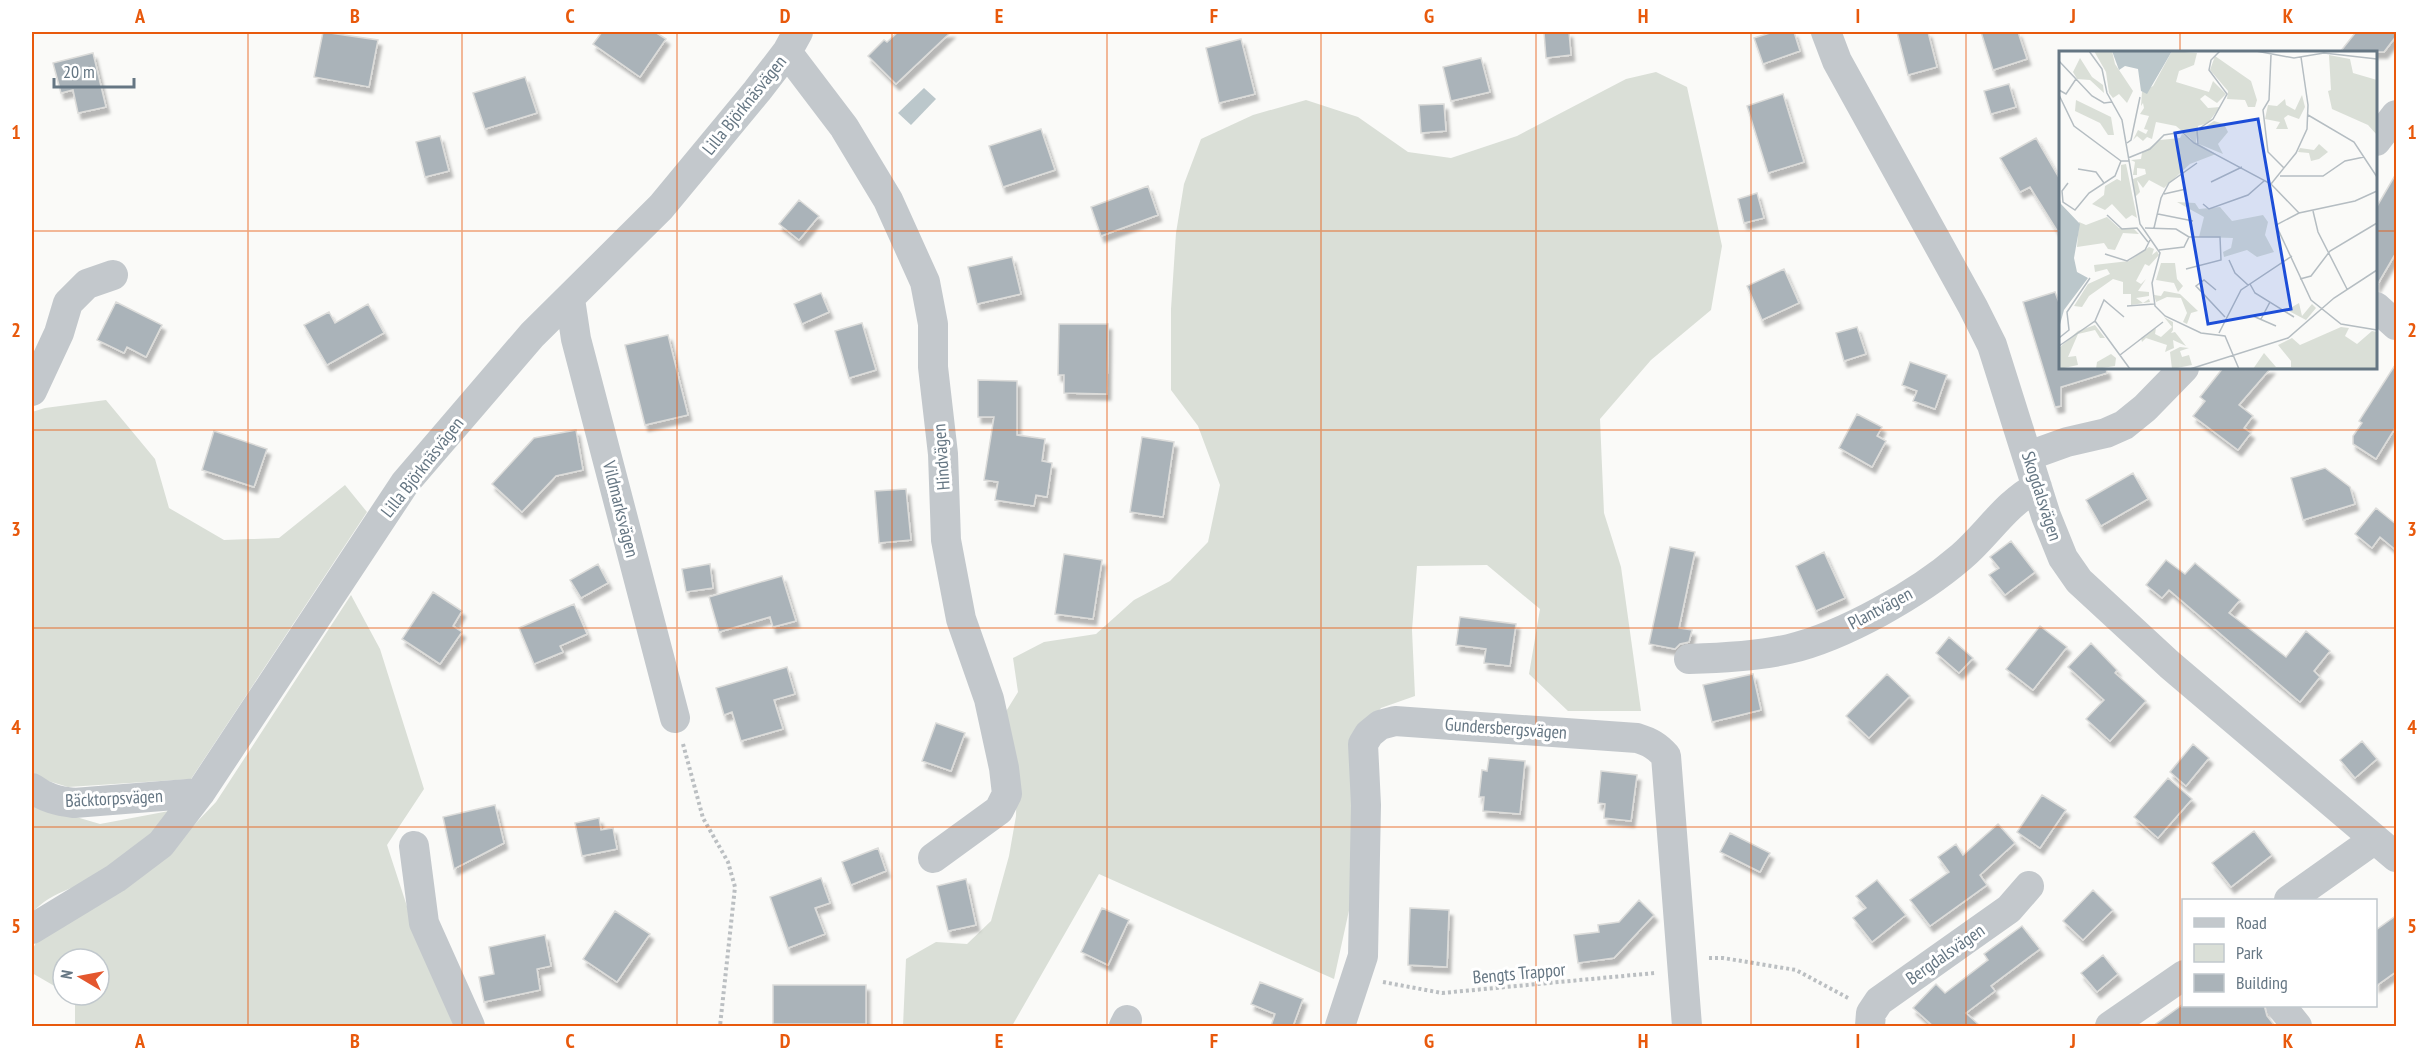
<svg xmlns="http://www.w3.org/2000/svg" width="2428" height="1058" viewBox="0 0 2428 1058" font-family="'PT Sans Narrow',sans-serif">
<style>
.green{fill:#dadfd7}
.water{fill:#bbc7cb}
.building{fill:#aab3b9;stroke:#dcdcda;stroke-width:1.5;filter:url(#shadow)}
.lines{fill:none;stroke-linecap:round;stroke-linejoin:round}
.path{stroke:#bbbfc2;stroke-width:4;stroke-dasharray:3 3;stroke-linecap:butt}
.minor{stroke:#c3c8cc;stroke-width:30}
.grid{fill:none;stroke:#e8590c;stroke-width:1.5;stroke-opacity:0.55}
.labels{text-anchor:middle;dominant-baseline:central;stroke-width:6;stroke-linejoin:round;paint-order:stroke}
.street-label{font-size:18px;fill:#657683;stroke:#fff}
.inset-road{fill:none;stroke:#b5bdc2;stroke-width:1.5}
.view{fill:#1d4ed8;fill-opacity:0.15;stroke:#1d4ed8;stroke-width:3}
.inset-edge{fill:none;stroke:#657683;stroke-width:3}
.neatline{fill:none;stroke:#e8590c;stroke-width:2}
.grid-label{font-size:20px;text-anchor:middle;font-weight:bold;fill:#e8590c}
</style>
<defs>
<filter id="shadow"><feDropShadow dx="3.5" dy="6" stdDeviation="1.5" flood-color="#0004"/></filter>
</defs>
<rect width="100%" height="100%" fill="#fafaf8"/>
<!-- green -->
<path class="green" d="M1656,72L1687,87L1722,246L1711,310L1651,360L1600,419L1604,513L1621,567L1641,711H1568L1529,674L1540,609L1487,565L1417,566L1412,630L1415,696L1381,708L1366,727L1355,883L1334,979L1099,874L1012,1026H903L906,959L936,942L967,944L991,921L1009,856L1016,816L1017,764L1005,713L1018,692L1013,658L1044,642L1096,634L1134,600L1170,581L1208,542L1220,485L1198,426L1171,390V309L1176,233L1184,184L1201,139L1253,115L1306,100L1358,117L1408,152L1451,158L1517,136L1626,79Z
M106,400L155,459L169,508L224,540L279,538L345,485L367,512L191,779L68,787L32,776V412L45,408Z
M351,595L380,649L424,789L387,845L416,934L460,1026H75V998L70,995H99V959H63V991L32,973V951L41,932L172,848L216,802Z
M32,804L100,824L169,811C154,833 134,859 110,871C84,886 52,890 32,913Z"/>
<!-- water -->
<path class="water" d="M924,88L936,99L911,125L898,113Z"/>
<!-- building -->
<path class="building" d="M323,32L378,40L369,87L314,77Z
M602,32H655L666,39L640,77L593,44Z
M898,32H951L896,84L868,56L884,40L887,42Z
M1544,32H1569L1571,55L1546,58Z
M1773,32H1794L1800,51L1763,64L1754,38Z
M1897,32H1928L1937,67L1908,75Z
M1981,32H2018L2027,59L1993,70Z
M2356,32H2397V35L2384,52H2340Z
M1241,39L1255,94L1219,103L1206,48Z
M93,53L106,107L78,113L73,90L61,93L53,63Z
M1481,58L1490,92L1451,101L1443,67Z
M525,77L537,113L485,129L473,93Z
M2009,84L2016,107L1991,114L1984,91Z
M1783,94L1804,162L1768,173L1747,106Z
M1444,104L1446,131L1421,133L1419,105Z
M1041,129L1055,170L1003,187L989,146Z
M440,136L449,171L425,177L416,142Z
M2036,138L2061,181V237L2030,187L2020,192L2000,158Z
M2397,172V251L2376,287V208Z
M1148,186L1158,215L1101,236L1091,207Z
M1757,193L1764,218L1744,223L1738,199Z
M799,200L819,216L799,240L779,224Z
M1012,257L1021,294L977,304L968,267Z
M1784,269L1799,303L1762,320L1747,286Z
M2055,292L2061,308V368H2106L2107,373L2061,387V406L2055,407L2023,302Z
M821,293L829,312L802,324L794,304Z
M116,302L162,325L146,357L127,347L124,353L97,340Z
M368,304L384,333L327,365L304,325L329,312L335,323Z
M862,323L876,370L849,378L835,331Z
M1059,324H1108L1107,394L1064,393V375H1058Z
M1857,327L1866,354L1844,361L1836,333Z
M668,335L688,415L645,425L625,345Z
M1910,362L1947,375L1935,409L1913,401L1917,391L1902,385Z
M2397,362V425L2376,459L2353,444V436L2362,423L2359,421Z
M2223,368H2271L2239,405L2253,416L2244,428L2251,433L2238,450L2193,416L2205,401L2200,397Z
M978,380L1017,381V435L1045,439L1042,461L1052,463L1047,497L1036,495L1034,506L995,500L998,482L984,480L994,417H978Z
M1857,414L1882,427L1877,436L1886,441L1872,467L1839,448Z
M576,430L583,470L556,476L522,512L492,484L534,438Z
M214,431L267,449L254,487L202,470Z
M1142,437L1174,442L1163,517L1130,512Z
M2325,468L2350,487L2355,504L2303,520L2291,478Z
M2133,473L2148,499L2101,526L2086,500Z
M906,489L911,540L879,543L875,491Z
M2376,508L2397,525V551L2380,537L2372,548L2355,534Z
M2011,541L2035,572L2005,595L1989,575L1999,568L1990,557Z
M1670,547L1695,552L1679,628L1692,630L1689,642L1680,644L1675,649L1649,644Z
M1824,552L1845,598L1816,611L1796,566Z
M1064,554L1102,560L1093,619L1055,614Z
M2166,560L2185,574L2195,563L2240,600L2229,613L2286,657L2306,631L2330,651L2314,671L2320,677L2300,702L2169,590L2162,598L2146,585Z
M598,564L608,583L581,598L570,580Z
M710,564L713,588L686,592L682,569Z
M782,576L796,621L773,627L770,617L719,632L709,597Z
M433,592L462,611L453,626L462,632L440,664L402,639Z
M574,604L587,634L560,646L563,652L534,664L519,628Z
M1460,617L1516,624L1510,666L1484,663L1486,649L1456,645Z
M2040,626L2067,647L2033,690L2006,669Z
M1949,637L1973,658L1959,673L1936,653Z
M2091,643L2117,670L2115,673L2146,701L2110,741L2086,719L2104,700L2068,667Z
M787,667L795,694L774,700L783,729L741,741L732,712L724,715L716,688Z
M1753,674L1761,710L1712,722L1703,685Z
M1887,674L1910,696L1869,738L1846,716Z
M936,723L965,733L951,771L922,761Z
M2362,741L2377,759L2355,778L2340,760Z
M2193,744L2209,758L2186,786L2170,772Z
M1489,758L1525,761L1520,814L1483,811L1484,797H1479L1482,770L1487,771Z
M1601,771L1637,775L1631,821L1604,818L1605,804L1598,803Z
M2168,778L2192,799L2158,838L2134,817Z
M2042,795L2066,810L2040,848L2017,832Z
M495,805L504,843L454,869L443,817Z
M599,818L601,830L613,828L617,849L582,856L575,823Z
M1998,824L2015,843L1980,875L1987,885L1930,926L1910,900L1949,872L1938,857L1956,844L1963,855Z
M2254,831L2272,855L2231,887L2212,863Z
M1730,833L1770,853L1760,872L1720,852Z
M878,848L886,871L851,885L842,862Z
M821,878L830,903L815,908L825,934L788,948L770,897Z
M966,879L976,925L948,931L937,886Z
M1877,880L1906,915L1872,942L1853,918L1866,908L1856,896Z
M2093,890L2113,910L2083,940L2063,921Z
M1639,900L1654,915L1614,958L1578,963L1574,935L1599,932L1598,925L1619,922Z
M1102,908L1129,920L1108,965L1081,952Z
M1410,908L1449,910L1447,967L1408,965Z
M615,911L650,934L617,982L583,959Z
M2397,915V971L2376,986V930Z
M2022,926L2040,949L1991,986L1995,991L1966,1013L1980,1026H1933L1913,1008L1936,984L1945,993L1988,960L1984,954Z
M545,935L551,966L537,969L540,990L484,1002L479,977L494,974L489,947Z
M2103,955L2118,974L2097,992L2081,973Z
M1260,982L1303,999L1293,1026H1271L1275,1014L1251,1004Z
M773,985H866V1024H773Z
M2182,1005H2264L2267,1016L2275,1026H2153Z"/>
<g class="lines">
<!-- path -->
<path class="path" d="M683,744L703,818L728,862L735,887L720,1026
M1709,958H1723L1796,970L1850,999
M1383,982L1442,993L1655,973"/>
<!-- minor -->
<path class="minor" d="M1826,32L1837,61L1973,307L1992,345L2046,516L2063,558L2079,581L2170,665L2396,857
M787,52L844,127L888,200L925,282L933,324V367L943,454L946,540L961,619L989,699L1004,768L1007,794L999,810L933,858
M2376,141L2396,115
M570,299L576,339L675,718
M2376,307L2396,325
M32,391L59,333L68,303L87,284L113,275
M2028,456L2067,442L2106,433L2124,425L2145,408L2184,368
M1689,659C1721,658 1759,656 1789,649C1844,636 1918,594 1961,557C1987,535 2006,503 2037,487
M32,788C45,798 58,801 74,803L200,793
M414,846L424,923L470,1026
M2289,900L2375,839
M32,929L116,878L161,844L200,793L405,483L532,335L661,207L757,91L787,52L798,32
M2281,1006L2297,1026
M1124,1026L1127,1020
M1340,1026L1363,956L1366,805L1363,744L1369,734L1380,725L1395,721L1637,738C1650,742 1657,746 1666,756L1687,1026
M1870,1026L1871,1013L1879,1001L2009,909L2029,886
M2110,1026L2184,975"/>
</g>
<!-- grid -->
<path class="grid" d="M248,32V1026M462,32V1026M677,32V1026M892,32V1026M1107,32V1026M1321,32V1026M1536,32V1026M1751,32V1026M1966,32V1026M2180,32V52M32,231H2060M2376,231H2396M2180,368V1026M32,430H2396M32,628H2396M32,827H2396"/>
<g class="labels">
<!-- street labels -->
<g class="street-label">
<text transform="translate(744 105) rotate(-51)">Lilla Björknäsvägen</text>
<text transform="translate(941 457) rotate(-94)">Hindvägen</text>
<text transform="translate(422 467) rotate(-52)">Lilla Björknäsvägen</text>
<text transform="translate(2042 496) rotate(72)">Skogdalsvägen</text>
<text transform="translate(621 509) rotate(76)">Vildmarksvägen</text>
<text transform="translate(1880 608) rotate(-28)">Plantvägen</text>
<text transform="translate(1506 728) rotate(4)">Gundersbergsvägen</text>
<text transform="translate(114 798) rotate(-3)">Bäcktorpsvägen</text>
<text transform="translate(1945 954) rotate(-35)">Bergdalsvägen</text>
<text transform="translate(1519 973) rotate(-5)">Bengts Trappor</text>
</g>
</g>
<!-- overview -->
<g transform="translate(2059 51)">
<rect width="318" height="318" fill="#fafaf8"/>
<path d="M35,0H53L56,13L74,40L68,52L60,43L54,47L50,42L47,21ZM113,0L138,2L135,14L120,20L117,31L150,41L154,30L167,43L158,52L146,44L141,48L149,57L161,56L149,72L139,75L137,92L117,75L97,71L93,88L88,86L84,90L78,85L74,89L79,79L87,83L89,79L85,78L90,65L81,63L85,57L84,52L82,55L83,41L94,35ZM270,4L291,8L294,22L318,29V84L309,74L273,58L269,40L272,39ZM156,5L192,30L198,49L196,56H189L186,49L168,48L169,40L151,19ZM21,7L33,26L44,34L45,42L31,29L18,28L14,21ZM243,44L246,56L240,68L229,64L225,67L229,78H217L221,71L206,68L209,54L218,55L226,48L227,54L236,59ZM17,49L52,66L55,84H49L41,72L16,60ZM155,70L165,73L169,81L159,93L164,103L140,93L138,81ZM123,83L157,103L131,113L105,137L90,129L84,137L78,129L81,141L76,146L74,128L87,123L86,118L78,117V124H74L76,111L72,109L82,108L83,102L101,89L121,87ZM260,93L269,101L260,108L252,110L250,102L239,101L241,97L255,99ZM67,113L78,167L73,164L67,168L53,153L46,159L33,153L45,144L46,135L58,128L62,130V114ZM118,151L136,152L140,158L161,156L173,170L204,164L209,171L206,184L215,201L198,206L188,199L165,206L164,201L172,197L174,187L140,186L145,166ZM48,166L60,177L75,178L80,183L64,182L56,199L49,198L45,192L18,196L20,171L27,174ZM90,196L95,198L93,204L98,200L100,204L90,215L86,213L77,230L82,233L87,228L79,240L90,241V245L77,247L84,252L90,248L91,251L72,254V243H64V231L54,228L30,245L23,256L15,255L29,233L51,223L48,218L36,221L35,214L70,210ZM102,212H116L118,228L124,235L119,241L115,232L97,229ZM105,240L121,243L139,260L132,262L128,273L124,271L128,262L122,247L108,246L97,251L95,244L102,245ZM240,252L243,265L253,253L257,257L247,269L228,259ZM105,266L114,271V279L112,282L116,281L127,295L114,289L115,297L106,301L108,294L87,287L83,291L82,287L97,277L96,283L102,286L113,276ZM36,274L46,287H41L36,279L19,283L9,306L17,305L19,314L0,318V297L19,280ZM282,276L290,277L286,285L298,293L313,280L318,281L317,318H194L205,302L217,316H232V310L219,294L233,287L241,294ZM121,296L130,297L121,300L123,306L130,304L133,314L113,318L111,301ZM52,303L57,307L56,315L37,318L38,311Z" fill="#dadfd7"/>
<path d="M53,0H113L88,43L82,40L79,18L66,15L60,19ZM0,144L2,153L21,173L15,207L18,221L29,227L5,259L0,277Z" fill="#bbc7cb"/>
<path class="inset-road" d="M30,0L43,18L48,42L63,69L81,173L101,202L93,232L96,255L106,265L142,282L166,285L180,318M197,0L235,7L265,2L318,8M212,4L210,49L204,59L209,101L225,117M0,10L33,45L45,52L53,51M0,39L7,43L17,28M0,44L15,75L62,110M249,64L295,91L318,126M68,92L72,89L81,46M139,93L138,79L154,68L168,43L150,19L152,9L161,0M69,107L91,98L105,84L123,81L135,92L212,133L240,162M19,118L37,121L45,132M221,125H264L286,110L305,106M152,131L183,116M9,132L3,140L4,151L16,159L30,142L56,125L62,110H70M212,133L237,102L248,78L249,54L242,6M318,140L296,150L240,162L217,174L252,249L282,273L318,279M105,143L127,138M144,153L150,158L189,144L205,130M254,160L259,181L288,238M99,163L134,170M48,164L63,178L78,177L89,191M86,177L117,178L130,186M95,177L102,147L110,132L138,112M100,199L125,196L130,186H161L162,209L127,218M46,203L68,210L86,199L91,189M170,209L176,222L189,234M241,228L252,225L271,200L318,172M191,233L196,242L235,266M157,239L145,229L137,235L166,266M68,255L95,253M194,265L217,275M202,268L211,251M36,270L71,318M160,282L182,239L233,205M0,287L10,279L8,261L31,227M0,295L36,270L45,249L65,266M61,304L104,271M131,318L229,287L275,247L318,219"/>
<path class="view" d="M199,68L232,258L149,273L116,82Z"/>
<rect width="318" height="318" class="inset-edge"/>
</g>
<!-- border -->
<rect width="2428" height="1058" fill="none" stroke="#ffffff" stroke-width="66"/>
<!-- legend -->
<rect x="2182" y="899" width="195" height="108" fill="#ffffff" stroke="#c1c8cd" stroke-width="1.5"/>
<rect x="2194" y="918" width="30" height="9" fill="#c3c8cc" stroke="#c1c8cd" stroke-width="1.5"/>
<text x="2236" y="929" font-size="18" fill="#657683">Road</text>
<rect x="2194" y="944" width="30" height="18" fill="#dadfd7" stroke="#c1c8cd" stroke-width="1.5"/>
<text x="2236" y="959" font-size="18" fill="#657683">Park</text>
<rect x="2194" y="974" width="30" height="18" fill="#aab3b9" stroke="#c1c8cd" stroke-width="1.5"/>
<text x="2236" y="989" font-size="18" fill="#657683">Building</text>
<!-- north arrow -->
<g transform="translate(81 977) rotate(280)"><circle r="28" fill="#ffffff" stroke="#c1c8cd" stroke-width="1.5"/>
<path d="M0-4.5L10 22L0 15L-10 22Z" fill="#e4572e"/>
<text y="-9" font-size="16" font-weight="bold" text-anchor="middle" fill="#657683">N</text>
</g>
<!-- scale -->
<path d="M54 78v9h80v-9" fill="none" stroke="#657683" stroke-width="3"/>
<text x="63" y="78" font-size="18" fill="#657683" stroke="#ffffff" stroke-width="4.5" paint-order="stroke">20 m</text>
<rect x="33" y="33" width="2362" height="992" class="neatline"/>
<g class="grid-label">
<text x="140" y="23">A</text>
<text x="355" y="23">B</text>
<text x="570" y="23">C</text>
<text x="785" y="23">D</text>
<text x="999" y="23">E</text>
<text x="1214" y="23">F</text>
<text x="1429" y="23">G</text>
<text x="1643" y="23">H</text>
<text x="1858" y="23">I</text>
<text x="2073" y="23">J</text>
<text x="2288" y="23">K</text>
<text x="16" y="139">1</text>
<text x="2412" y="139">1</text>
<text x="16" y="337">2</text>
<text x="2412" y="337">2</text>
<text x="16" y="536">3</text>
<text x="2412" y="536">3</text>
<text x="16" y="734">4</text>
<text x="2412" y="734">4</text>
<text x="16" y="933">5</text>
<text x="2412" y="933">5</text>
<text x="140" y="1048">A</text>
<text x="355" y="1048">B</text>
<text x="570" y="1048">C</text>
<text x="785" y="1048">D</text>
<text x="999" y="1048">E</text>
<text x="1214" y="1048">F</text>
<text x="1429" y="1048">G</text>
<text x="1643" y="1048">H</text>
<text x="1858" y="1048">I</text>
<text x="2073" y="1048">J</text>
<text x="2288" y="1048">K</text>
</g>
</svg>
